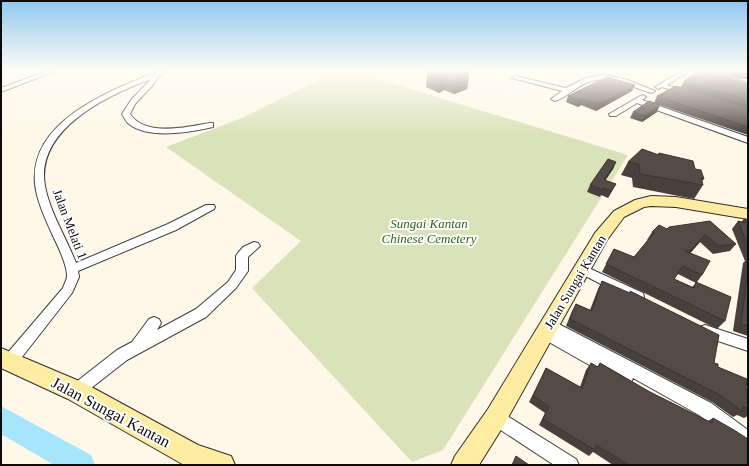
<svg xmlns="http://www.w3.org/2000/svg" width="749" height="466" viewBox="0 0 749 466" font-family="'Times New Roman',serif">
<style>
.cemetery{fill:#d9e2b8}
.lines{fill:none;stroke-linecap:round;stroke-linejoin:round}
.river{fill:#a7e5fc;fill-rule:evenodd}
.street-casing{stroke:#3e3e3e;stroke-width:2}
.secondary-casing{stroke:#2d2d2d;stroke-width:2}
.street{fill:#fff;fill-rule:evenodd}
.secondary{fill:#ffeca3;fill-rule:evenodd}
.wall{fill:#48403c;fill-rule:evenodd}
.shaded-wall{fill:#3b3431}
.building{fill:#544a46;stroke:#3b3431}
.labels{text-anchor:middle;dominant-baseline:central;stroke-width:4;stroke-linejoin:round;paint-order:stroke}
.park-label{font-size:13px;font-style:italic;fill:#2f6716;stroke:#fff}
.street-label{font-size:13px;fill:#0b0b0b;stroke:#fff}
.near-street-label{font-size:16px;fill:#0b0b0b;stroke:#fff}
</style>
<rect width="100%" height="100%" fill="#fff8e8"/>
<!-- cemetery -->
<path class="cemetery" d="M337,71H351L628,155L443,450L412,462L252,288L301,241L166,147L242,118Z"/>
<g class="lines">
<!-- river -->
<path class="river" d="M1,406L91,455L95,465H54L1,434Z"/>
<defs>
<path id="street" d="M47,71H55L1,92V88Z
M159,71H167L159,76L152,86L135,104L130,114C145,137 187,127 210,123H213V127C191,132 149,140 129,124C126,122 124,117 122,114L131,100L151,79C108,95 35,129 45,186C50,213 66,237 76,263L168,224L206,205H214L215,207L214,209L176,230L78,271L79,277L72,293L15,366L10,368L5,366L3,361L5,356L63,288C64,284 67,280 67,276C67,265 58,246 53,236C46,220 37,202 35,184C29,120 112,90 159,71Z
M682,71H689L667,85L688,92V94H684L662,87L658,89L655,87Z
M695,71H705L748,83V87L696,72Z
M601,75L625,79L655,91L652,93C629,87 608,72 584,84C574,89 565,98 555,101L551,99L562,91L512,78L515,76L566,88L586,78Z
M642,95L646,97L642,100L748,137V143L637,103L616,116H610L609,114Z
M254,242L258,243L260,246L248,257V271L236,288L206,317L127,360L81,396L76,398L71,396L68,391L71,386L117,350L132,342L149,319L154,317L159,319L161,323L157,330L196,309L228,282L236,270V256L238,253L243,247Z
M582,265L643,293L644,297L643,301L638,302L633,301L578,272L576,269L578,266Z
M549,319L711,403L748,430V448L742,446L699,415L633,378L631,383L626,385L621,383L540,337L538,333L540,329L543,328L542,325L544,321Z
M705,325L748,339V351L700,335L698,331L700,327Z
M496,409L576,459L579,465H554L490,423L488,417L490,411Z"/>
<path id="secondary" d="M651,196L676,197L748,209V219L676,207L651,206L644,207L624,217L607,240L504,425L479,465H451L455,456L488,409L595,233L614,211L635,200Z
M1,348L84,383L198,445L231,456L235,465H184L68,399L1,368Z"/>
</defs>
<!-- street casing -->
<use href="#street" class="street-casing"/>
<!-- secondary casing -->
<use href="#secondary" class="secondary-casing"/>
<!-- street -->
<use href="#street" class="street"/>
<!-- secondary -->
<use href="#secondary" class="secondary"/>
</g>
<!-- wall -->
<path class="wall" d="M431,71H468V73L469,74V77L467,89L454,94L444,90L439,93L426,87L427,75L428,74V72Z
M717,71H748V79H739L716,73Z
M684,81L748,84V135L654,103L657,96L681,87Z
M632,91L596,111L581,105L578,107L566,102L568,96Z
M633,112H657L642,122L630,118Z
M659,153L695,169L704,179L702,181L703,185L694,199L633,187L632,178L621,175L628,162L658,155Z
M616,162L613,169L605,180L616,184L608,198L601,195L600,197L587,192L590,185Z
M744,219L748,220V336L733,331L743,263L745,261L732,229L738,221L741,222Z
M710,221L736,244L730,251L713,254L700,242L690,253L702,275L697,282L725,321L717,329L602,272L614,249L634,257L648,240H647L652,232ZM678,274L696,283L692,287L674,279Z
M602,281L714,363L718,367L748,390V416L744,418L737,415L733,417L712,402L566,326L572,311L576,304L590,310L598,289Z
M591,363L597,367L600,363L650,392L708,421L713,418L748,465H613L593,452L589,456L539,425L545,413L529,402L546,368L580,387L586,370Z"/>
<!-- shaded-wall -->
<path class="shaded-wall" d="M465,71H468L467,74H469L467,89L454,94L455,82L463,72Z
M446,78L444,90L439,93L440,81Z
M635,85L632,91L596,111L599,104Z
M583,99L581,105L578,107L580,100Z
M660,105L657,112L642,122L645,116Z
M616,162L613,169L601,187L604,180Z
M616,184L608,198L611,191Z
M705,235L700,242L686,258L691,250Z"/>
<!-- building -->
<path class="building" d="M431,71H465L463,72L469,74L465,75L469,77L455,82L446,78L440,81L427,75L431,73L428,72Z
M699,71L708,74L710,73L748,84V100L684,81Z
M735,71H748V73H743Z
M607,77L635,85L599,104L583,99L580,100L568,96Z
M676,86L748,107V127L657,96Z
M649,101L660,105L645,116L633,112Z
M642,149L659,155V153L693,161L695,169L701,170L704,179L701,178L703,185L640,174L639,164L628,162Z
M608,159L616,162L604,180L616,184L611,191L604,188L603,190L590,185Z
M744,219L748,220V245L738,221L746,223Z
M710,221L736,244L719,246L705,235L691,250L685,251L710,261L702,275L683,266L674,279L694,288L696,282L731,297L725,321L606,264L614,249L634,257L654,233L652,232L659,225L667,229L669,227Z
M748,269V326L741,324Z
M602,281L630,293V291L719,335L714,363L718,364V367L747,379L746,389L748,390V409L743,406L742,411L720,395L570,319L576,304L592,311Z
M591,363L598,367L600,363L650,392L712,423L713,418L734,430L748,439V465H629L596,445L595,450L543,419L549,406L533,396L546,368L582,388Z
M516,456L529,465H512Z"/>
<!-- sky -->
<linearGradient id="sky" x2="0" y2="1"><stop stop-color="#8ec8f0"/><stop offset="0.52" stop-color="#fffcf5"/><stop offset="1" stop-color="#fffcf5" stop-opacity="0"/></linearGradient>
<rect width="749" height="136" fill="url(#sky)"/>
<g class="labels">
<!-- park labels -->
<g class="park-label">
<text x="429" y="223">Sungai Kantan<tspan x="429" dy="15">Chinese Cemetery</tspan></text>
</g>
<!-- street labels -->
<g class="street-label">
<text transform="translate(70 224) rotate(69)">Jalan Melati 1</text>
<text transform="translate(575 282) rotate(-59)">Jalan Sungai Kantan</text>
</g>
<!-- near-street labels -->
<g class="near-street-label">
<text transform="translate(111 412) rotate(28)">Jalan Sungai Kantan</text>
</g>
</g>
<!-- border -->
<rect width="749" height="466" fill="none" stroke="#0b0b0b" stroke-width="4"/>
</svg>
